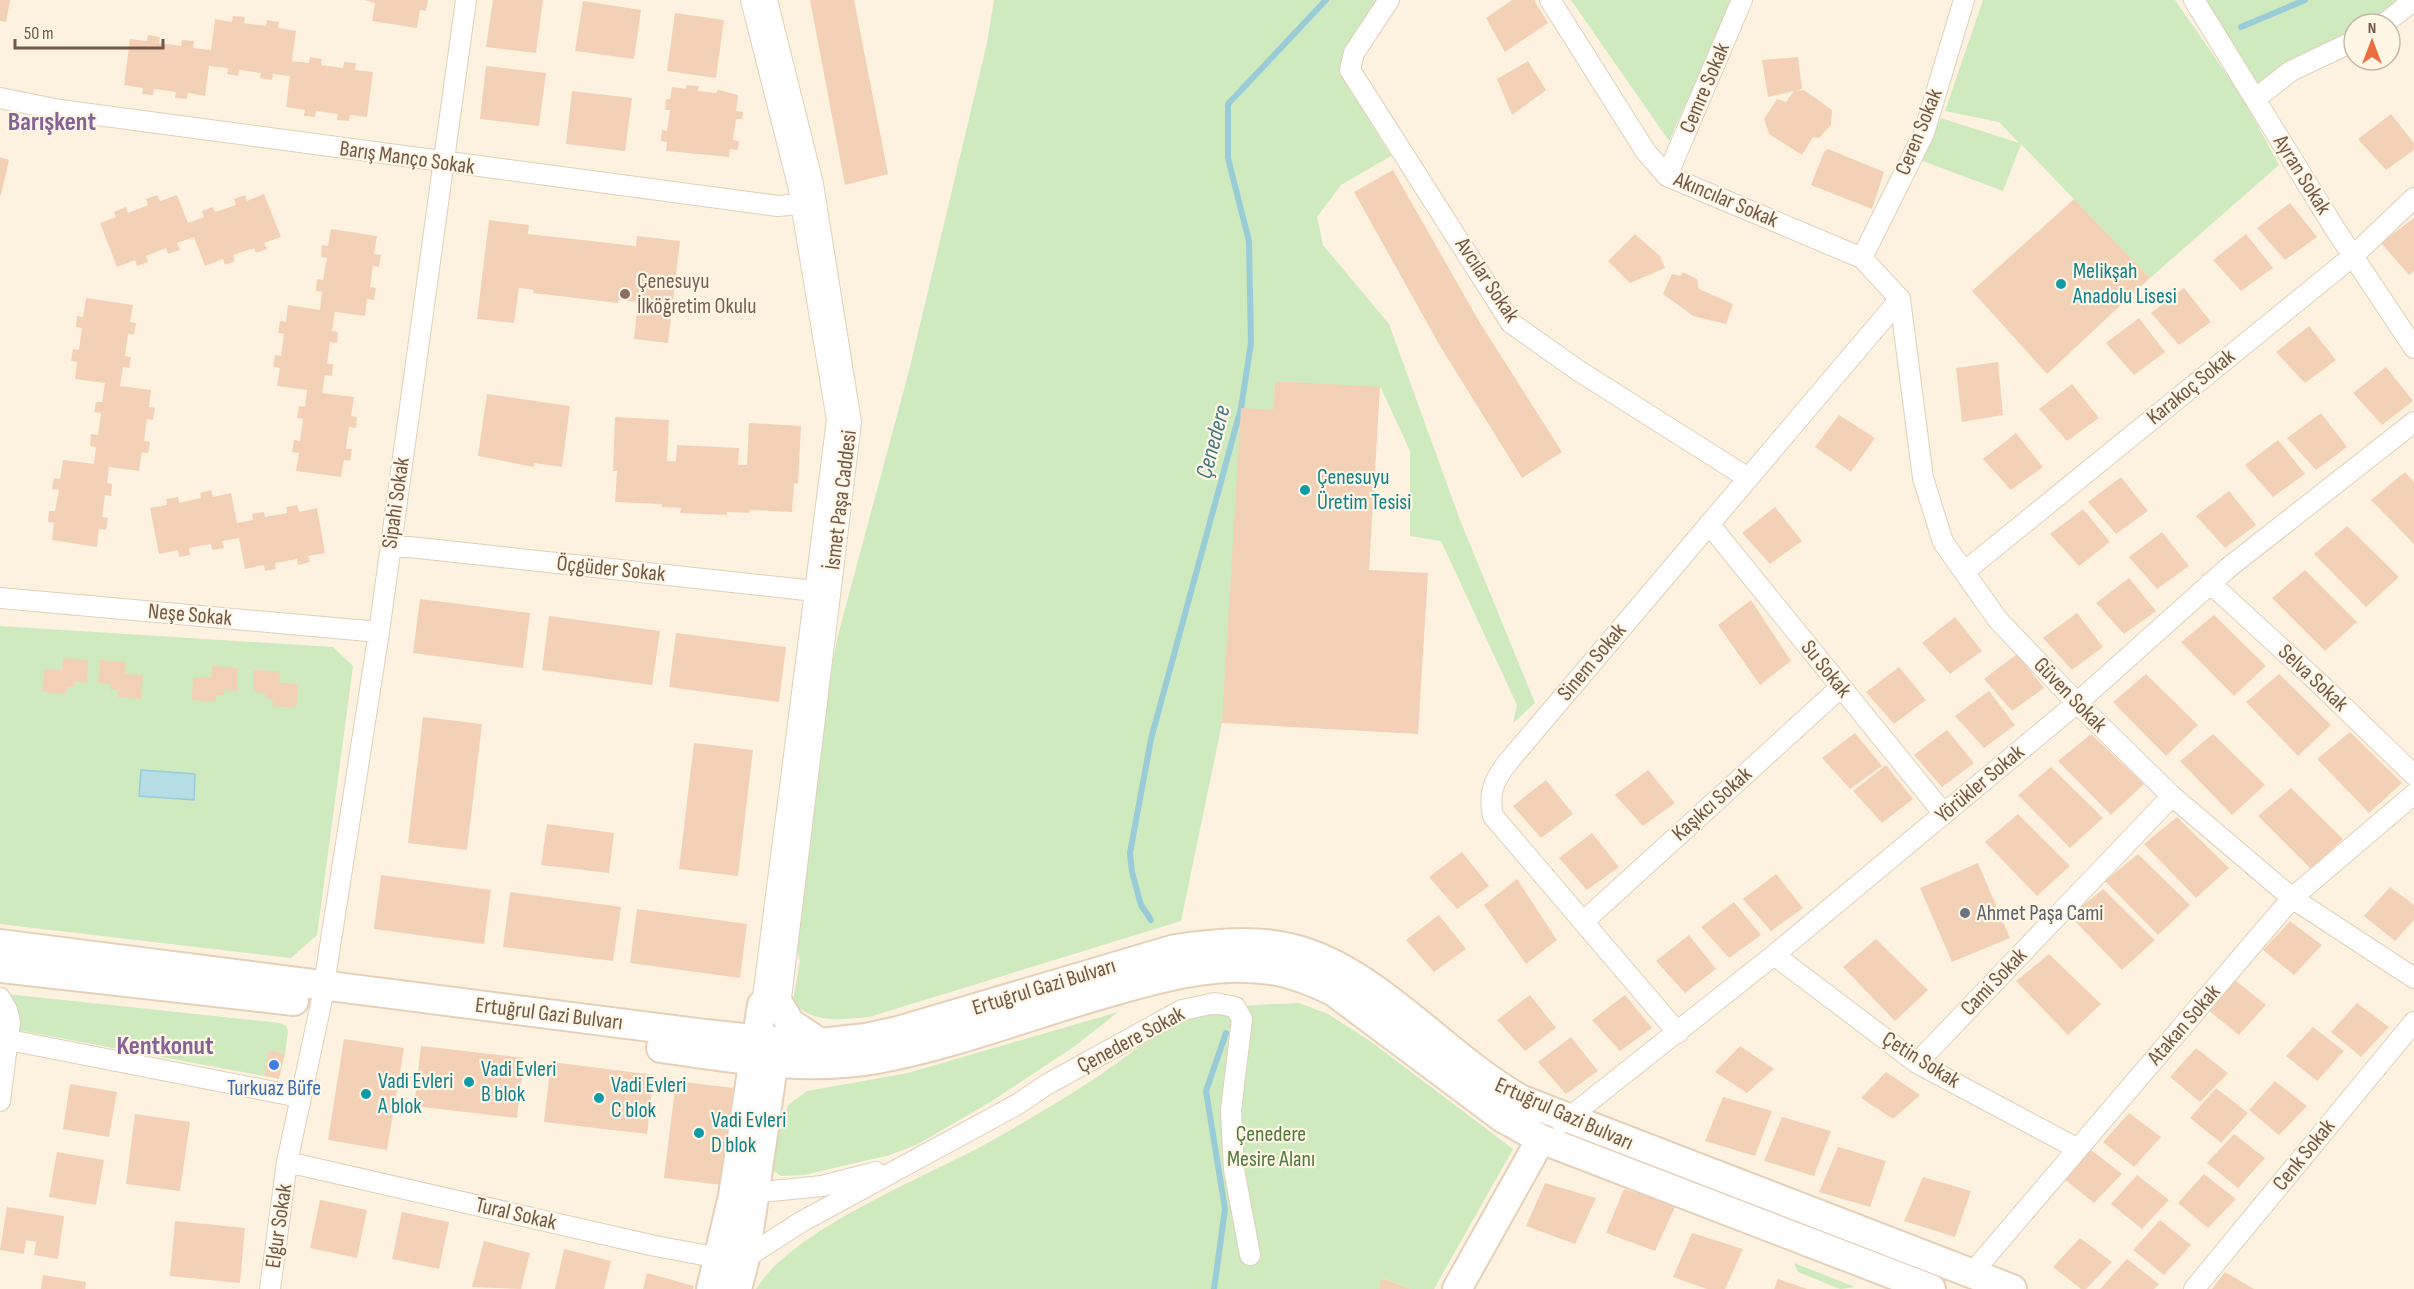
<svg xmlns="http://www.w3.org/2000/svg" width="2414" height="1289" viewBox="0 0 2414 1289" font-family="'Sofia Sans Condensed',sans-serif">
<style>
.green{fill:#ceeabe}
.water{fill:#b4dde6;stroke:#9accd8;stroke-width:1.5}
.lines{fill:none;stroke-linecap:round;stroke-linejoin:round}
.stream{stroke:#9accd8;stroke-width:6}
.building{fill:#f2d1b7}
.street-casing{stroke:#e0cfbb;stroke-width:22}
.secondary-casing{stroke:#e6d0b9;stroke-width:32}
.street{stroke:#fff;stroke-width:20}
.secondary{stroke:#fff;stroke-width:28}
.culture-dot{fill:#0f9aa8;stroke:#fff6e6;stroke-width:2}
.education-dot{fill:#8d6e63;stroke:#fff6e6;stroke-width:2}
.worship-dot{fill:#6b7280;stroke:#fff6e6;stroke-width:2}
.shop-dot{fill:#3f7fe0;stroke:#fff6e6;stroke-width:2}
.labels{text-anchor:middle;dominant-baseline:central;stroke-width:4.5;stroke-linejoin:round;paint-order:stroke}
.street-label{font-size:22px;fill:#735847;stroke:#fff6e6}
.culture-label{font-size:22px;fill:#0d838f;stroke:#fff6e6;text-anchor:start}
.education-label{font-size:22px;fill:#785e54;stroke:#fff6e6;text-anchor:start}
.worship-label{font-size:22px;fill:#5b616d;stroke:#fff6e6;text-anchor:start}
.shop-label{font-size:22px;fill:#366cbe;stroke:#fff6e6}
.park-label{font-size:22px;fill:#4d793f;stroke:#fff6e6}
.water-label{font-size:24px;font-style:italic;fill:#417987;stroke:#fff6e6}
.quarter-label{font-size:26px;font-weight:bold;fill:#876297;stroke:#fff6e6}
</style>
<rect width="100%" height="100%" fill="#fdf2df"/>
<!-- green -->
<path class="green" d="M994,0H1383L1345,82L1391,156L1341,185L1317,217L1323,245L1389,324L1460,520L1535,703L1513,723L1517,705L1441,541L1410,536V451L1381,388L1275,381L1273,410L1222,723L1181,921L869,1017C842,1019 812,1025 793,1001L800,961L793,936L818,739L838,635L909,371L987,43Z
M1571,0H1732L1669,141Z
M1983,0H2175L2241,95L2279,165L2150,278L2021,144L2003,191L1920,160L1941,118L2019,143L1999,122L1945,111Z
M2194,0H2414L2384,24H2354V41L2255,99Z
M0,626L333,647L353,666L317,935L291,958L0,924Z
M7,994L280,1023L286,1026L288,1031L285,1054L269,1051L264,1076L17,1030Z
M1299,1003L1328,1014L1370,1041L1513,1149L1434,1289H1411L1383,1278L1379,1289H756C797,1224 939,1173 1007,1132C1038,1114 1070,1095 1100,1075C1132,1053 1163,1026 1200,1014C1232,1004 1267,1005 1299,1003Z
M1118,1012L1075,1046L992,1101L918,1144L890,1155L804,1175L781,1176L772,1170L775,1142L788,1105L807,1091L908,1073Z
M1794,1263L1855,1287L1840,1289L1798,1272Z"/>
<!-- water -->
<path class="water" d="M141,770L195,774L194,800L139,796Z"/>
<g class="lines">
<!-- stream -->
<path class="stream" d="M2241,27L2305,0
M1151,920L1141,905L1132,872L1130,853L1151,739L1241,408L1251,343L1249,241L1228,158V104L1326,0
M1214,1289L1225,1209L1206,1091L1226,1033"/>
</g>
<!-- building -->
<path class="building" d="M0,0H10L6,22L0,21Z
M364,0H428L426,11L420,10L417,28L372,21L375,3Z
M493,0H543L536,53L486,47Z
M810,0H854L888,174L845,185Z
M1512,0H1534L1548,23L1505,52L1486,18Z
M583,1L641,10L634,59L575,51Z
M675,13L724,20L716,78L667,71Z
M233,16L245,17L244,23L266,26L267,20L279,22L278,28L296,31L292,61L309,63L310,57L322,59L321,65L343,68L344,62L356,63L355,70L373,72L367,117L350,115L349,121L337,120L338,114L316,111L315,117L304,116L305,110L286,107L290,76L273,74L272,80L260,78L261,73L239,70L238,76L227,74L228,68L209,66L205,96L188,93L187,99L175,98L176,92L154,89L153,95L142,94L143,88L124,85L130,39L147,41L148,35L160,37L159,43L181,46L182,40L194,41L193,48L211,50L215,19L232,22Z
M1798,57L1802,89L1768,97L1762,60Z
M1528,61L1546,90L1512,115L1497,79Z
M486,66L546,73L539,126L480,119Z
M686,85L699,86L698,91L716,93L718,90L738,95L736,111L743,112L742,119H736L733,140L739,141L738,150L730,149L729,157L666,151L667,142L661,141L662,130L667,131L670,110H665L666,99H670L672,87L686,89Z
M1804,90L1832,110L1831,125L1819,138L1813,137L1802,155L1769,134L1764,119L1777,99L1786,102L1794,91Z
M572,91L632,98L625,151L566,144Z
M2391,114L2414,143V150L2386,170L2358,139Z
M1828,149L1884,172L1872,209L1811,185L1824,152Z
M0,157L9,160L1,195H0Z
M1393,170L1480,323L1562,452L1522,478L1440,346L1354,192Z
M264,194L281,237L264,243L267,249L256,253L254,248L233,255L235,261L225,265L223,259L205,266L194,237L177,243L180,250L168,254L166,248L146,256L148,262L137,266L135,260L117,267L100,223L116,217L114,212L126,207L128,213L148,205L146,199L157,195L160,201L177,195L188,223L204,217L202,211L213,207L215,212L236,205L234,199L245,195L247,201Z
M2074,199L2150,278L2047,374L1972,291Z
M2290,203L2317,237L2285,260L2257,228Z
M2414,218V271L2409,275L2381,243Z
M489,220L529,225L528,234L636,246L637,236L680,241L668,343L634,339L638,302L618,300V303L533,293L534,290L519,288L514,323L477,319Z
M331,229L377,236L374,254L381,255L379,267L373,266L370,287L376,288L374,300L367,299L365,316L335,312L332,331L338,332L337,343L330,342L327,364H333L332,376L325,375L322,393L354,397L351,416L357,417L356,428L349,427L346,449H352L350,461L344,460L341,477L296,471L299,453L292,452L294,440L300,441L303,419L297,418L299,406L305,407L307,390L277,386L280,368L273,367L275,355L281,356L284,334L278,333L280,321L286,322L288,305L320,310L322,292L316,291L317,279L323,280L327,258L321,257L322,245L328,246Z
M1635,234L1660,256L1665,268L1630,283L1608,261Z
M2246,234L2273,268L2241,291L2213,260Z
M1683,272L1697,279L1699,289L1733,304L1726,324L1693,316L1663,294L1672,274L1681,276Z
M2184,288L2211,322L2179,345L2151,313Z
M86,298L133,305L130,322L136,323L134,335L128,334L125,356L131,357L129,368L123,367L120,386L151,390L149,407L155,408L153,420L147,419L144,441L150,442L148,453L142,452L139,471L109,467L107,483L112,484L111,496L105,495L102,517L108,518L106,530L99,529L97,547L52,540L54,523L48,522L49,511H55L59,490L52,489L54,478L60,479L63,460L94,464L96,447L90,446L91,434L98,435L101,413L94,412L96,402H102L105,383L75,379L77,362L71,361L73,349L79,350L82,328L76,327L77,316L83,317Z
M2139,318L2165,352L2134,375L2106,343Z
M2309,326L2336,360L2305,383L2276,352Z
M1998,362L2003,415L1962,422L1956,368Z
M2386,367L2413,401L2382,425L2353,393Z
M1275,381L1380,387L1369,570L1428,573L1418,734L1222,723L1241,408L1273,410Z
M2072,384L2099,418L2067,441L2039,409Z
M487,394L570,406L562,467L534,463V467L478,456Z
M2321,413L2347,447L2316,470L2287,438Z
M1839,415L1875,438L1851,472L1815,447Z
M615,417L669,420L667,461H676L677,445L739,448L738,465H747L749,423L801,426L798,484L794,483L792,512L750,510L749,513L727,512V515L680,513L681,508L662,507V504L615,502L617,471H613Z
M2016,433L2043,467L2011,490L1983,459Z
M2278,440L2305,474L2273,497L2245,465Z
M2405,472L2414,482V544L2371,500Z
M2121,477L2148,511L2116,534L2088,502Z
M211,490L213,497L231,493L237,523L253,520L252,514L264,512L265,517L287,513L286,507L297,505L299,512L317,508L325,553L308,556L310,562L298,565L297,559L275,563L276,569L265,571L264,565L245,569L239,538L222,541L224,548L212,550L211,544L189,548L190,555L179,557L178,550L159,554L150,508L167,505L166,499L178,497L179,503L201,498L200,493Z
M2229,491L2256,525L2225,548L2196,516Z
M1775,507L1802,541L1770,564L1742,533Z
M2083,509L2110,542L2079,566L2050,534Z
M2347,526L2399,577L2366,607L2314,554Z
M2162,532L2189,566L2157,589L2129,557Z
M2305,570L2357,622L2325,651L2272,598Z
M2129,578L2156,611L2124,634L2096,603Z
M420,599L530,613L523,668L413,653Z
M1751,600L1791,661L1760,685L1718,625Z
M2077,613L2103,647L2072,670L2043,638Z
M2214,615L2266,666L2234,696L2181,642Z
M549,616L660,631L652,685L542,670Z
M1955,617L1982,651L1950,674L1922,643Z
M676,633L786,647L779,702L669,687Z
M2017,654L2044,688L2012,711L1984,679Z
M63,658L88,660L87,683L75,682L74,687H67L66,694L42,692L44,669L62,670Z
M100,660L126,662L125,674L143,675L141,699L118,697V690H110L111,684L98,683Z
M212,666L238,668L237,691L224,690V695H216V702L192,700L193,677L211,678Z
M1899,667L1926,700L1894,724L1866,692Z
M254,670L280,671L279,683L298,684L296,708L272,706L273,699L265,698V693L253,692Z
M2146,674L2198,725L2166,756L2113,702Z
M2279,674L2331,725L2298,756L2246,702Z
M1989,691L2015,725L1984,748L1955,716Z
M423,717L482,724L467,850L408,843Z
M1947,730L1974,763L1942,787L1914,755Z
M2350,732L2402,783L2369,813L2317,759Z
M1855,733L1882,766L1850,789L1822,758Z
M2091,734L2144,784L2111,815L2058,761Z
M2213,734L2265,785L2232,815L2180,761Z
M694,743L753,750L738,876L679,869Z
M1886,765L1913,799L1882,823L1853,791Z
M2051,767L2103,818L2070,848L2018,795Z
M1648,770L1675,803L1643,826L1615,795Z
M1546,780L1573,814L1541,838L1513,806Z
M2291,788L2343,839L2311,869L2258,816Z
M2018,814L2070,866L2037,896L1985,842Z
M2177,817L2229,868L2196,898L2144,844Z
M547,824L614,833L609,873L541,865Z
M1592,833L1619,867L1587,890L1559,858Z
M1462,852L1489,886L1457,909L1429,877Z
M2138,854L2190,905L2158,935L2105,881Z
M1978,863L2010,938L1952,962L1920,888Z
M1776,874L1803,908L1771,931L1743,899Z
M381,875L491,890L484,944L374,929Z
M1517,879L1557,940L1526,964L1484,905Z
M2390,887L2414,905V920L2395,941L2364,916Z
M2103,889L2155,940L2122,970L2070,916Z
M510,892L621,907L613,961L503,947Z
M1734,902L1761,935L1729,958L1701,927Z
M637,909L747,924L740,978L630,963Z
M1439,915L1466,949L1434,972L1406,940Z
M2290,921L2322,945L2294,975L2263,950Z
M1689,935L1716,969L1685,993L1656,961Z
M1876,939L1928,990L1895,1021L1843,967Z
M2049,954L2101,1004L2068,1035L2016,981Z
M2235,980L2266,1005L2239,1035L2208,1010Z
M1530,995L1556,1028L1525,1051L1497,1020Z
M1625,995L1652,1028L1620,1051L1592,1020Z
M2357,1003L2389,1027L2361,1057L2331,1032Z
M2313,1027L2344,1051L2317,1081L2286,1056Z
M1571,1037L1598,1071L1566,1094L1538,1062Z
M344,1039L404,1048L387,1150L328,1140Z
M421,1046L524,1058L517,1118L414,1106Z
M1740,1046L1774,1069L1747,1093L1715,1072Z
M2196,1048L2228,1073L2200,1102L2170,1077Z
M269,1050L285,1054L279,1079L264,1076Z
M551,1062L654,1075L647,1134L544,1122Z
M1886,1072L1920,1095L1893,1119L1861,1098Z
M676,1081L733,1088L722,1185L664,1178Z
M2275,1081L2307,1106L2279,1135L2249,1110Z
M70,1084L117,1092L109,1137L63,1129Z
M2216,1088L2248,1113L2221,1143L2190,1118Z
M1723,1097L1772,1111L1755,1156L1705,1141Z
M2129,1113L2161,1137L2134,1167L2103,1142Z
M135,1114L190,1122L180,1191L126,1184Z
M1782,1117L1831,1131L1814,1176L1764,1161Z
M2234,1134L2265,1158L2238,1188L2207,1163Z
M1838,1147L1886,1161L1870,1207L1819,1192Z
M2090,1149L2122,1174L2094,1203L2063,1178Z
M57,1152L104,1160L96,1205L49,1197Z
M2204,1174L2236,1199L2208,1228L2178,1203Z
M2137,1175L2169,1200L2142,1229L2111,1204Z
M1923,1177L1971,1191L1955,1237L1904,1221Z
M1545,1183L1596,1198L1575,1244L1526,1226Z
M1624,1189L1676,1205L1655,1251L1606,1233Z
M320,1200L367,1210L357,1258L310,1248Z
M7,1207L64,1216L58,1259L34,1255L36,1242L26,1240L24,1254L0,1250Z
M402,1212L449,1222L439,1269L392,1259Z
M2160,1220L2191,1245L2164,1275L2133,1250Z
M175,1221L245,1228L240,1283L170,1276Z
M1692,1233L1743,1249L1725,1289H1707L1673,1277Z
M2080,1238L2112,1262L2086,1289H2081L2053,1267Z
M484,1241L530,1253L521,1289L472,1287Z
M564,1249L611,1261L604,1289H555Z
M2127,1259L2159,1284L2154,1289H2100Z
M2225,1272L2254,1289H2212Z
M647,1273L694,1286L693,1289H643Z
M43,1275L86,1282L85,1289H41Z
M1382,1278L1411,1289H1379Z
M1778,1279L1807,1289H1774Z"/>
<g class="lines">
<defs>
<path id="street" d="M751,0L798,185L837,420L762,1005
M767,0L813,184L851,422L780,1006
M1389,0L1354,53L1350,70L1511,323L1579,371L1748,478
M1550,0L1646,152L1667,176L1862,258L1900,299
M2194,0L2335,229L2414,348
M2384,24L2414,0
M0,98L60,110L778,206L811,203
M2255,99L2291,71L2354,41
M1667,176L1742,0
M1862,258L1924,133L1964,0
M1900,299L1923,478L1943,542L1998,620L2077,703L2172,796L2292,898L2414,978
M1709,524L1944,814
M391,545L815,591L828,586
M1964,572L2353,256L2414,198
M2210,583L2320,684L2414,775
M0,598L379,632
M1583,922L1841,687
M1774,955L1917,1063L2078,1149
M0,998L7,1010L10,1022L0,1101
M1678,1033L1493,816C1488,793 1494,780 1508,762L1900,299
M9,1040L300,1097
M1917,1063L2172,796
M1562,1123L1774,955L2077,703L2228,568L2414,422
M287,1162L655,1246L709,1256L745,1258L801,1222L1018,1104L1046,1085L1182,1010L1215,1003L1235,1007L1242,1019L1231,1110L1234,1169L1250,1255
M742,1194L822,1186L876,1172
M1972,1273L2292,898L2414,794
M270,1289L287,1162L321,1004L379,632L466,0
M2194,1289L2414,1022"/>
<path id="secondary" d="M0,944L705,1034L783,1042L820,1043L866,1038L898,1031L1175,949C1212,944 1253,939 1290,948C1376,968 1444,1057 1522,1100L2012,1289
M0,968L294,1001
M780,1006L790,1023L820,1043
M661,1048C733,1058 805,1072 877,1059C958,1044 1037,1012 1117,990C1169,975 1228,960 1282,972C1300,976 1316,983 1333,991L1503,1118L1541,1139L1931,1289
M711,1289L733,1196L762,1005
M737,1289L745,1258L776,1045
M1457,1289L1541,1139"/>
</defs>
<!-- street casing -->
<use href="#street" class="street-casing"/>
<!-- secondary casing -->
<use href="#secondary" class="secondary-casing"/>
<!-- street -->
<use href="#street" class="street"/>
<!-- secondary -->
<use href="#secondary" class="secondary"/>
</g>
<!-- markers -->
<g class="culture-dot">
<circle cx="2061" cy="284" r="6"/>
<circle cx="1305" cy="490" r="6"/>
<circle cx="469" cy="1082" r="6"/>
<circle cx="366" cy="1094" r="6"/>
<circle cx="599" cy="1098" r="6"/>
<circle cx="699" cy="1133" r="6"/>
</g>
<circle class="education-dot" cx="625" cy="294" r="6"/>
<circle class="worship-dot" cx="1965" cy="913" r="6"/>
<circle class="shop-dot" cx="274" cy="1065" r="6"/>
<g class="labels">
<!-- street labels -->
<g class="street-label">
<text transform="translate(1705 88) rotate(-67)">Cemre Sokak</text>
<text transform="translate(1919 132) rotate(-68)">Ceren Sokak</text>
<text transform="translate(407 158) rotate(8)">Barış Manço Sokak</text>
<text transform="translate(2302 175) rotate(58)">Ayran Sokak</text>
<text transform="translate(1726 200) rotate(23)">Akıncılar Sokak</text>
<text transform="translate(1487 280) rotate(56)">Avcılar Sokak</text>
<text transform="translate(2191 387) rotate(-39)">Karakoç Sokak</text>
<text transform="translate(841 500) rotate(-83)">İsmet Paşa Caddesi</text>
<text transform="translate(396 503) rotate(-82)">Sipahi Sokak</text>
<text transform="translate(611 569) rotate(6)">Öçgüder Sokak</text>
<text transform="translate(190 615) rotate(5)">Neşe Sokak</text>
<text transform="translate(1592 662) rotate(-50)">Sinem Sokak</text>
<text transform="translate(1826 669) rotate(51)">Su Sokak</text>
<text transform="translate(2313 678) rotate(43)">Selva Sokak</text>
<text transform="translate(2070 695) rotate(46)">Güven Sokak</text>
<text transform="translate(1980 784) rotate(-40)">Yörükler Sokak</text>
<text transform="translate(1712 804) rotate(-42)">Kaşıkcı Sokak</text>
<text transform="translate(1994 982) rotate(-46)">Cami Sokak</text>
<text transform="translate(1044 987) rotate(-17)">Ertuğrul Gazi Bulvarı</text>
<text transform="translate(549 1014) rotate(7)">Ertuğrul Gazi Bulvarı</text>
<text transform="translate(2184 1025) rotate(-49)">Atakan Sokak</text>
<text transform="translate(1131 1040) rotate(-28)">Çenedere Sokak</text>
<text transform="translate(1921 1060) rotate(32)">Çetin Sokak</text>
<text transform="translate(1564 1114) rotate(24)">Ertuğrul Gazi Bulvarı</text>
<text transform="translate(2304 1155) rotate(-51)">Cenk Sokak</text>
<text transform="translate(516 1214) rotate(13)">Tural Sokak</text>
<text transform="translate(279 1226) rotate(-82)">Elgur Sokak</text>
</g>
<!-- culture labels -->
<g class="culture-label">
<text x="2073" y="271">Melikşah<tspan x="2073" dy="25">Anadolu Lisesi</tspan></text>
<text x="1317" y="477">Çenesuyu<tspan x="1317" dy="25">Üretim Tesisi</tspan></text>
<text x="481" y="1069">Vadi Evleri<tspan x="481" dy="25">B blok</tspan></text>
<text x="378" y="1081">Vadi Evleri<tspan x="378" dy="25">A blok</tspan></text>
<text x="611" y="1085">Vadi Evleri<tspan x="611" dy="25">C blok</tspan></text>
<text x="711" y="1120">Vadi Evleri<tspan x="711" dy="25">D blok</tspan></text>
</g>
<!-- education labels -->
<g class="education-label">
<text x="637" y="281">Çenesuyu<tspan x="637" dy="25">İlköğretim Okulu</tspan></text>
</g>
<!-- worship labels -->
<g class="worship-label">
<text x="1977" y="913">Ahmet Paşa Cami</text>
</g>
<!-- shop labels -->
<g class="shop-label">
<text x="274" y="1088">Turkuaz Büfe</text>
</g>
<!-- park labels -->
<g class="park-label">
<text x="1271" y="1134">Çenedere<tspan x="1271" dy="25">Mesire Alanı</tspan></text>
</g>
<!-- water labels -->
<g class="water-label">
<text transform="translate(1213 442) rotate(-75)">Çenedere</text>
</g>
<!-- quarter labels -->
<g class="quarter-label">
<text x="52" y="122">Barışkent</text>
<text x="165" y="1046">Kentkonut</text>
</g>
</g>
<!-- north arrow -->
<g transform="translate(2372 42)"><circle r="28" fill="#fff6e6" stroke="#c7b7a6" stroke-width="1.5"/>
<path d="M0-4.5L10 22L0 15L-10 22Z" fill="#ea6e41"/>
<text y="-9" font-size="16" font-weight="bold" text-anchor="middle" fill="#735847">N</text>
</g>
<!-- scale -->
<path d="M15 39v9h148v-9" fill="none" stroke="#735847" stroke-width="3"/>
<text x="24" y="39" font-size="18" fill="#735847" stroke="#fff6e6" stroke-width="4.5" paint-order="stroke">50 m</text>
</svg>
